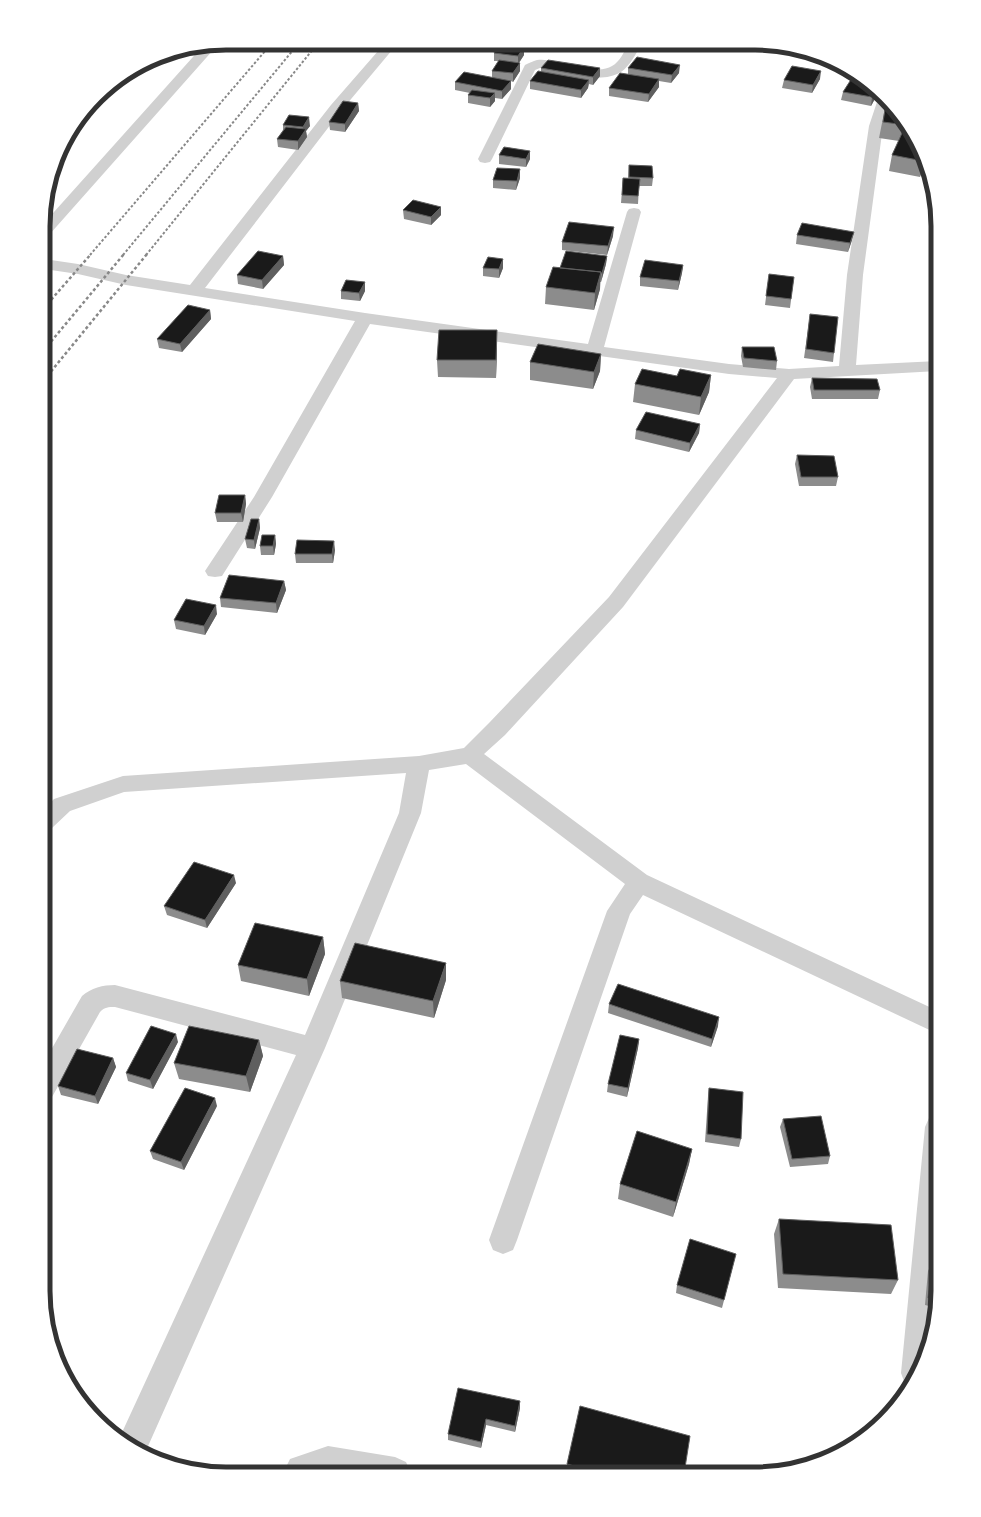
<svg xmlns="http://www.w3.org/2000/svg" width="981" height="1517" viewBox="0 0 981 1517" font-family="Manrope,sans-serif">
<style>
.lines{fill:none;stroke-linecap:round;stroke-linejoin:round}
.minor{fill:#d0d0d0;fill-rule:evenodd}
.rail-far1{stroke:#888;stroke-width:2;stroke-dasharray:2.5 2;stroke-linecap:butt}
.rail{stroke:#888;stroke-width:2.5;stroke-dasharray:3 2.5;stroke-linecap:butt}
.wall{fill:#8c8c8c}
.shaded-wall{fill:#5f5f5f}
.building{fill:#1a1a1a;stroke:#5f5f5f}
.rim{fill:none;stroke:#333;stroke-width:5}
</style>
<rect width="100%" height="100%" fill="#fff"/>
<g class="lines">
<!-- minor -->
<path class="minor" d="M385,43H398L341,111L205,288L365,313L588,344L627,212L629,209L634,208L639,209L641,212L604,347L729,364L789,369L839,366L847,275L869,126L879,96H881L889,104L883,126L863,275L856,365L938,361V371L794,379L623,607L505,735L484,754L647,875L938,1011V1034L643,895L630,914L517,1240L513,1250L503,1254L493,1250L489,1240L607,911L625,884L466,764L429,770L421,813L325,1048L145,1453L119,1439L296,1055L115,1007C108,1007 105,1007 100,1012L52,1097L43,1101V1064L82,996C91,988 103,985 115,985L305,1035L399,813L406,773L124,792L70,811L52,828L44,831V809L54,799L123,776L419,756L464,748L489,723L609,597L777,378L729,374L370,324L272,497L222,576L215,577L208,576L205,571L254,497L355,321L126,285L78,274L44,269V259L78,264L126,275L190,285L331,105Z
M629,44H642C636,53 630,66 621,72C600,85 569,72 547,68H540L535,70L492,159L490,162L485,163L480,162L478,159L525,65C529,63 533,61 537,60C557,57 595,77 612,66C620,62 624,51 629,44Z
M216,45L214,49L49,235L44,236L45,222L201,48Z
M938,1115V1294L936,1310L928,1350L909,1385L905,1384L901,1373L925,1127L929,1118Z
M328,1446L395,1457L406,1462L411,1473H283L290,1459Z"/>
<!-- rail-far1 -->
<path class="rail-far1" d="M90,255L272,43
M123,255L299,43
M146,255L318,43"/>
<!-- rail -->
<path class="rail" d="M44,308L91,254
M44,350L124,254
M44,380L147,254"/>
</g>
<!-- wall -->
<path class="wall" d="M494,53L524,55L519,63H520V71L513,82L511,81V89L502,99L495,98V101L490,107L468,103V95L470,93L455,90V82L492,78V71L499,61H494Z
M541,68L600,76L593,85L589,84L588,88L581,98L530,89V81L541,72Z
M628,68L679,73L671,83L659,81V87L648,102L609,96V88L628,74Z
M820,79L812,93L782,88L784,80Z
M866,81L878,93L871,106L841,100L843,92Z
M358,103L359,111L345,132L330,130L329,122Z
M886,103L900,114L924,156L928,175L921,174L920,177L889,171L892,155L899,141L879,138Z
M283,125L310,126L306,131L307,137L298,150L278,147L277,139L283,130Z
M499,155L530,159L526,167L499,164Z
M629,165L653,178L652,186H639L638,204L621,203L623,178H628Z
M520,169V178L516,190L493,188V180Z
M403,210L441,215L431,225L404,219Z
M797,235L852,240L848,252L796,244Z
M613,236L607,255L562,250V242Z
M283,256L284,265L263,289L238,284L237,275Z
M607,256L606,264L601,282H600V289L594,310L545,304L546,287L560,268Z
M683,265L682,273L678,290L640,286V277Z
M483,268H503L499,278L483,276Z
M769,274L794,277L790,308L765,305Z
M365,282V291L360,301L341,299V291Z
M210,310L211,319L182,352L159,348L157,339Z
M810,314L834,353L833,362L804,358Z
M742,347L777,361L776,370L743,367L741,356Z
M497,348L496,378L438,377L437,360Z
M601,354L600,371L593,389L530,380V362Z
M711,375L709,392L699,415L633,402L635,384L677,376Z
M812,378L880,390L878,399H812L810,387Z
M700,424L699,433L689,452L635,439L636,430Z
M797,455L838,477L836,486H799L795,464Z
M245,495L246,504L243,522H217L215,513Z
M259,519L260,528L255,549L247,548L245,539Z
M275,535L276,544L274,555H261L260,546Z
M335,550L333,563H296L295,554Z
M284,581L286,590L277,613L221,607L220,598Z
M217,614L205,635L176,629L174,620Z
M236,883L207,928L167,915L164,906Z
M323,937L325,954L309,996L241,981L238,965Z
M446,980L434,1018L342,998L340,981Z
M609,1004L718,1026L711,1047L608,1013Z
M639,1039L638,1048L627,1097L607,1092L608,1084Z
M259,1040L263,1056L250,1092L179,1079L174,1063Z
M178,1042L153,1089L128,1081L126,1073Z
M113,1058L116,1067L98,1104L61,1095L58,1086Z
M709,1088L741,1139L739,1147L705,1142L708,1096Z
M217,1106L184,1170L153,1159L150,1151Z
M783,1119L830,1156L828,1164L790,1167L780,1127Z
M692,1149L689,1164L673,1217L618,1199L620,1184Z
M779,1219L898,1280L891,1294L778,1288L774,1234Z
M736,1254L722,1308L676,1293L677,1285Z
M932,1263L938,1265V1303L937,1308L925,1305L928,1271Z
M520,1401V1408L515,1432L486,1425L481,1448L448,1440V1434Z
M567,1464L684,1474L566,1473Z"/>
<!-- shaded-wall -->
<path class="shaded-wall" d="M524,47V55L518,64V56Z
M520,63V71L513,82V73Z
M680,65L679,73L671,83L672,75Z
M600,68V76L593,85V77Z
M821,71L820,79L812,93L813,85Z
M659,79V87L648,102L649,94Z
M589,80L588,88L581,98V90Z
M511,81V89L502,99V91Z
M876,91L878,93L871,106L872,97Z
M495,93V101L490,107V98Z
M358,103L359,111L345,132V124Z
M309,117L310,126L306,131L307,137L298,150V141L303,133V127Z
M530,151V159L526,167V159Z
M924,158L921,174L920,177L923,161Z
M520,169V178L516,190L517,181Z
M441,207V215L431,225V217Z
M614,227L613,236L607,255L608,246Z
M854,232L852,240L848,252L850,243Z
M283,256L284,265L263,289L262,280Z
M607,256L606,264L601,282L602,273Z
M503,259V268L499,278V269Z
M683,265L682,273L678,290L679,281Z
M601,272L600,289L594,310L595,293Z
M365,282V291L360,301L359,293Z
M210,310L211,319L182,352L180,344Z
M497,330V348L496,378V360Z
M601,354L600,371L593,389L594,372Z
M711,375L709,392L699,415L701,397Z
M700,424L699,433L689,452L690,443Z
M245,495L246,504L243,522L241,513Z
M259,519L260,528L255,549L254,540Z
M275,535L276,544L274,555L273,546Z
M334,541L335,550L333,563L332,554Z
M284,581L286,590L277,613L276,603Z
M216,605L217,614L205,635L204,626Z
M234,875L236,883L207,928L205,920Z
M323,937L325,954L309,996L307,979Z
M446,963V980L434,1018L433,1001Z
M719,1017L718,1026L711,1047L712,1039Z
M176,1034L178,1042L153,1089L150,1080Z
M639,1039L638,1048L627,1097L628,1088Z
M259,1040L263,1056L250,1092L246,1076Z
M113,1058L116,1067L98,1104L95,1096Z
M215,1098L217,1106L184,1170L181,1162Z
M692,1149L689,1164L673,1217L676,1202Z
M520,1401V1408L515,1432V1426Z
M486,1419V1425L481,1448V1442Z"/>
<!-- building -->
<path class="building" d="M500,44L524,47L518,56L494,53Z
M637,57L680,65L672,75L628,68Z
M499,60L520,63L513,73L492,71Z
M548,60L600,68L593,77L541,68Z
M792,66L821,71L813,85L784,80Z
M538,71L589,80L581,90L530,81Z
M464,72L511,81L502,91L455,82Z
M620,73L659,79L649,94L609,88Z
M852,78L866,81L876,91L872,97L843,92Z
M472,90L495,93L490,98L468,95Z
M343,101L358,103L345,124L329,122Z
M886,103H888L900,114L906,125L883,122Z
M289,115L309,117L303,127L283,125Z
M286,127L306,129L298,141L277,139Z
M903,131L910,132L924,156V158L923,161L892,155Z
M504,147L530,151L526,159L499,155Z
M629,165L652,166L653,178L629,177Z
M497,168L520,169L517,181L493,180Z
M623,178L640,179L638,196L622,195Z
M413,200L441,207L431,217L403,210Z
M569,222L614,227L608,246L562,242Z
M802,223L854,232L850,243L797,235Z
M258,251L283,256L262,280L237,275Z
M566,251L607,256L602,273H600L601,272L560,268Z
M488,257L503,259L499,269L483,268Z
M645,260L683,265L679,281L640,277Z
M553,267L601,272L595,293L546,287Z
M769,274L794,277L791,299L766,296Z
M346,280L365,282L359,293L341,291Z
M188,305L210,310L180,344L157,339Z
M810,314L838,317L834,353L806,349Z
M439,330H497L496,360H437Z
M538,344L601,354L594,372L530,362Z
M742,347H774L777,361L744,358Z
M642,369L677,376L680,369L711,375L701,397L635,384Z
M812,378L877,379L880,390H814Z
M646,412L700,424L690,443L636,430Z
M797,455L834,456L838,477H801Z
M219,495H245L241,513H215Z
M251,519H259L254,540L245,539Z
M262,535H275L273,546H260Z
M297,540L334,541L332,554H295Z
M229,575L284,581L276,603L220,598Z
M186,599L216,605L204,626L174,620Z
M194,862L234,875L205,920L164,906Z
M255,923L323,937L307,979L238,965Z
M355,943L446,963L433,1001L340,981Z
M618,984L719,1017L712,1039L609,1004Z
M151,1026L176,1034L150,1080L126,1073Z
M189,1026L259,1040L246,1076L174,1063Z
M620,1035L639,1039L628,1088L608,1084Z
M77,1049L113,1058L95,1096L58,1086Z
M185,1088L215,1098L181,1162L150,1151Z
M709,1088L743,1092L741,1139L707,1134Z
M821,1116L830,1156L792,1159L783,1119Z
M637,1131L692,1149L676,1202L620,1184Z
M779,1219L891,1225L898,1280L783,1274Z
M690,1239L736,1254L724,1300L677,1285Z
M932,1263L938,1265V1300L928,1298Z
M458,1388L520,1401L515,1426L486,1419L481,1442L448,1434Z
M580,1406L690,1436L684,1474H604L567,1464Z"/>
<!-- crop -->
<path d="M0 0H981V1517H0ZM226 50H755A176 176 0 0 1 931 226V1291A176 176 0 0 1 755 1467H226A176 176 0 0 1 50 1291V226A176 176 0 0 1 226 50Z" fill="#fff" fill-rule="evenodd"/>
<path class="rim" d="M226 50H755A176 176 0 0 1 931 226V1291A176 176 0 0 1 755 1467H226A176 176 0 0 1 50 1291V226A176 176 0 0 1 226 50Z"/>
</svg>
